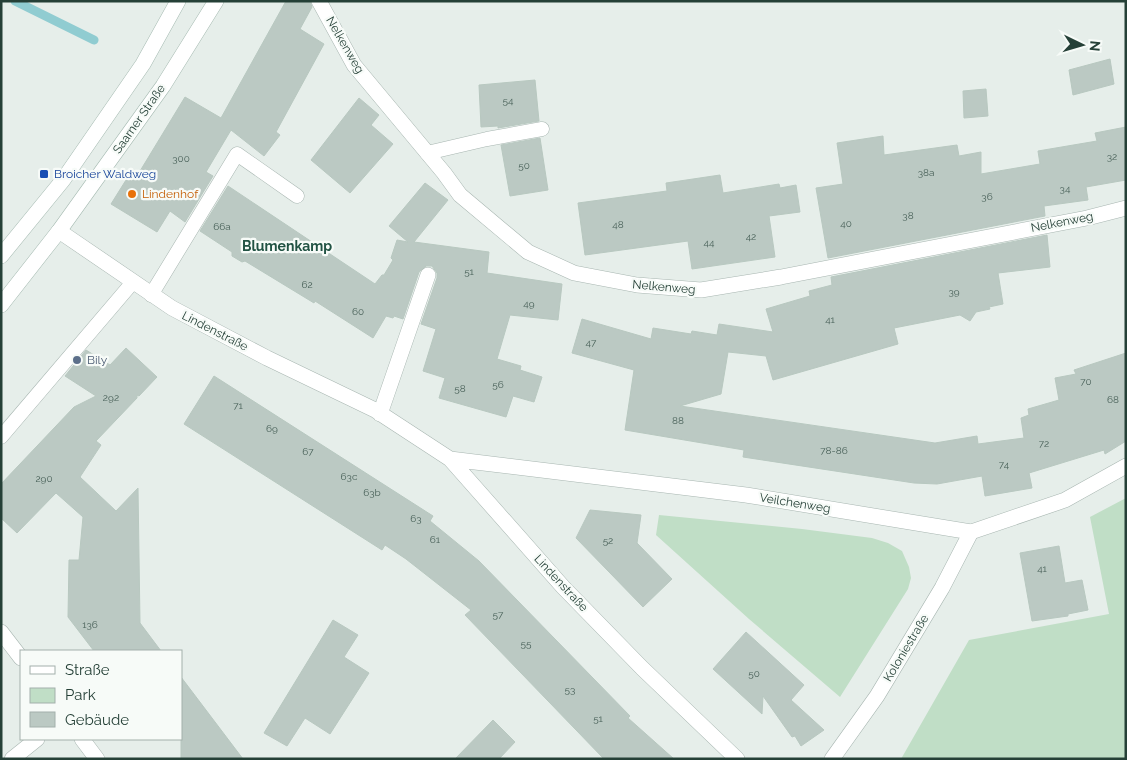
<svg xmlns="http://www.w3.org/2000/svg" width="1127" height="760" viewBox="0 0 1127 760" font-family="Raleway,sans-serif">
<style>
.green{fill:#c0dec6}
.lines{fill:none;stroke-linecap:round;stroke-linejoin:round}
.stream{stroke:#90ccd1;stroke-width:9}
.building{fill:#bbc9c3;stroke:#b8c8c0}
.service-casing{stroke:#a8b6b1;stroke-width:15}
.minor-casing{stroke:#a8b6b1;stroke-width:16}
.tertiary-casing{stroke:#a8b6b1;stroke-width:16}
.secondary-casing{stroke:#a5bab1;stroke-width:16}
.service{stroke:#fff;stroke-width:14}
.minor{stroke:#fff;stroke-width:15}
.tertiary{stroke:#fff;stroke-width:15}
.secondary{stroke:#fff;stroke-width:15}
.transit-dot{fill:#1a4fb4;stroke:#f7fbf8;stroke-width:2}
.food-dot{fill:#e8710a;stroke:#f7fbf8;stroke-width:2}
.service-dot{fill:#5c6f8a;stroke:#f7fbf8;stroke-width:2}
.labels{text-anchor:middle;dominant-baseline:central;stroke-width:4.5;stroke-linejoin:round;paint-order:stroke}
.number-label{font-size:10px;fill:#4a625a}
.street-label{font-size:12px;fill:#254037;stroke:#f7fbf8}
.transit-label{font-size:12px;fill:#164399;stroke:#f7fbf8;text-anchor:start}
.food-label{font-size:12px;fill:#c56008;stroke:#f7fbf8;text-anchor:start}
.service-label{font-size:12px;fill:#4e5e75;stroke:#f7fbf8;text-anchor:start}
.neighbourhood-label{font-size:14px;font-weight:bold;fill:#215243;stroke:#f7fbf8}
</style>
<rect width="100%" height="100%" fill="#e6eeea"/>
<!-- green -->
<path class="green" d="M1126,498V759H901L969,640L1109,614L1090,517Z
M659,515L802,529L872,538L888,543L902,551L909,567L911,578L908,589L840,697L749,619L656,535Z"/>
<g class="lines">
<!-- stream -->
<path class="stream" d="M15,1L94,40"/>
</g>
<!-- building -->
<path class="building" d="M286,1H310L312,7L300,29L324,44L276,132L280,135L264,156L231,130L206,172L213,176L185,222L170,211L157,232L111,204L131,172L137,176L185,97L221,118Z
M1110,59L1114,84L1073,95L1069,70Z
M535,80L539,121L498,128V126L481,127L479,85Z
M986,89L988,116L964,118L963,91Z
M359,98L379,115L371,125L393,144L350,193L311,160Z
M1126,127V180L1086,187L1088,200L1044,206L1045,216L828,258L816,188L843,184L837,143L883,136L884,155L957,145L959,156L981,152V174L1040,164L1038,151L1097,141L1095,133Z
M540,138L548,190L510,196L501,145Z
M720,175L723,193L779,184L780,188L796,185L800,212L769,216L775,257L692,269L688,241L585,255L578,203L667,191L666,183Z
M425,183L448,200L414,242L489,252L487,273L562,284L558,320L510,315L497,359L521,366L520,370L542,377L534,402L513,396L506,417L439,398L445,378L423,371L436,329L421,324L437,278V273L432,266H426L419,272L403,319L394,316L393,318L386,316L373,338L315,301L314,303L245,261L242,262L232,256V252L200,231L228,186L375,284L382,275H384L393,260L391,258L397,240L408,242L389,226Z
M1047,235L1050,267L998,273L1003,304L989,307L990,309L976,312L970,321L960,315L894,328L898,344L773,380L766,356L728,352L721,394L680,406L935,443L977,436L978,444L1024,438L1021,418L1029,415L1028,409L1059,400L1055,378L1076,374L1074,370L1126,353V441L1105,454L1104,450L1029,473L1032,488L985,496L982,476L937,484L914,483L743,457L744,450L625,430L634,370L572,353L582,319L651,339L653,328L691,334L692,331L717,335L719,324L773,332L766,309L810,296L809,291L832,285L831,277Z
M126,348L157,377L139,396L137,395V398L96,441L101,445L80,477L116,511L138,488L140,623L161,651H94L68,617L69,560H79L83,517L56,493L17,533L1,518V484L74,407L96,396L65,376L86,350L110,365Z
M214,376L433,516L430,521L479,561L630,716L628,718L674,759H604L465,615L471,610L406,559L385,545L382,550L184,424Z
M590,510L641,515L637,543L672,579L643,607L576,538Z
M1059,546L1065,583L1082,580L1088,610L1068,614V616L1032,621L1020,553Z
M333,620L358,635L344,657L369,673L330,734L305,718L287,746L264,733Z
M746,632L804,685L791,700L824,730L801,746L795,736L792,737L763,696L762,714L713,669Z
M181,677L243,759H181Z
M493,720L515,742L499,759H455Z"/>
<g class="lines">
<defs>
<path id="service" d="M427,153L487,139L542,129
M151,295L237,154L297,196
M1,437L133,282"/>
<path id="minor" d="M319,1L354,65L444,173L460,195L528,252L574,273L637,285L701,290L781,277L1087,218L1126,208
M59,231L172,308L267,358L375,410L450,459L563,587L642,668L737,759
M380,414L428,275
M450,459L746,495L971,532L1065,500L1126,466
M12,759L37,739
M832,759L877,696L942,588L971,532"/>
<path id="tertiary" d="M1,632L21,658
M82,739L97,759"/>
<path id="secondary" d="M1,256L63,180L143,64L178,1
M1,305L59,231L163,86L216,1"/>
</defs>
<!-- service casing -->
<use href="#service" class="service-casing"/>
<!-- minor casing -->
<use href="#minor" class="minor-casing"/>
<!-- tertiary casing -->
<use href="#tertiary" class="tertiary-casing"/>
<!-- secondary casing -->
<use href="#secondary" class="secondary-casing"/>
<!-- service -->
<use href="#service" class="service"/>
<!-- minor -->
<use href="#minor" class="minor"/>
<!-- tertiary -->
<use href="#tertiary" class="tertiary"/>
<!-- secondary -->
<use href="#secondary" class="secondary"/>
</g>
<!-- markers -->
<rect class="transit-dot" x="39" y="169" width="10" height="10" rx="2.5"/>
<circle class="food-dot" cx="132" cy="194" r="5"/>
<circle class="service-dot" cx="77" cy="360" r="5"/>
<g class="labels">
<!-- number labels -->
<g class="number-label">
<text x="508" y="100">54</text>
<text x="1112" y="156">32</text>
<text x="181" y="158">300</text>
<text x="524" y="165">50</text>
<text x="926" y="172">38a</text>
<text x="1065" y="188">34</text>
<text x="987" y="196">36</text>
<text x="908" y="215">38</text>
<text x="846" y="223">40</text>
<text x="618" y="224">48</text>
<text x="222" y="226">66a</text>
<text x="751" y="236">42</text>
<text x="709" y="242">44</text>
<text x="469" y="271">51</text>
<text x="307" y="284">62</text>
<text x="954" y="291">39</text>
<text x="529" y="303">49</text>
<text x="358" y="311">60</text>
<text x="830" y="319">41</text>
<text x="591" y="342">47</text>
<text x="1086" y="381">70</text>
<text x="498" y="384">56</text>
<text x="460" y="388">58</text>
<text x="111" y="397">292</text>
<text x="1113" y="399">68</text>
<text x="238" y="405">71</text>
<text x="678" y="420">88</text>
<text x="272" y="428">69</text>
<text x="1044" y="443">72</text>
<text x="834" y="450">78-86</text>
<text x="308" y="451">67</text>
<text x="1004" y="464">74</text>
<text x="349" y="476">63c</text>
<text x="44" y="478">290</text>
<text x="372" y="492">63b</text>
<text x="416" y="518">63</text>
<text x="435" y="539">61</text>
<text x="608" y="540">52</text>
<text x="1042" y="568">41</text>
<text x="498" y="614">57</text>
<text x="90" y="624">136</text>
<text x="526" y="643">55</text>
<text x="754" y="673">50</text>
<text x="570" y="689">53</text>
<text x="598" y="718">51</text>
</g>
<!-- street labels -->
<g class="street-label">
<text transform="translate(345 45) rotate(60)">Nelkenweg</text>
<text transform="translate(139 119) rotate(-55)">Saarner Straße</text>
<text transform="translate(1062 222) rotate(-11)">Nelkenweg</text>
<text transform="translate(664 287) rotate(5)">Nelkenweg</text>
<text transform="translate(215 331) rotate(27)">Lindenstraße</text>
<text transform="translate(795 503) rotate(9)">Veilchenweg</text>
<text transform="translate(561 583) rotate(47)">Lindenstraße</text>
<text transform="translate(906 648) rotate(-59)">Koloniestraße</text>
</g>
<!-- transit labels -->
<g class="transit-label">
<text x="54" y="174">Broicher Waldweg</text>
</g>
<!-- food labels -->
<g class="food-label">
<text x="142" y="194">Lindenhof</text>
</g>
<!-- service labels -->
<g class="service-label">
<text x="87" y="360">Bily</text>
</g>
<!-- neighbourhood labels -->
<g class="neighbourhood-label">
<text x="287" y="246">Blumenkamp</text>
</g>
</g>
<!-- border -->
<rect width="1127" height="760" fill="none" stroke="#254037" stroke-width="5"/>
<!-- legend -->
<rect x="20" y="650" width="162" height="90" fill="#f7fbf8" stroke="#a3b0ab"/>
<rect x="30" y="666" width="25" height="8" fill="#ffffff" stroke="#a3b0ab"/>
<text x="65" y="675" font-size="15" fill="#254037">Straße</text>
<rect x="30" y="688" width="25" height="15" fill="#c0dec6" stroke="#a3b0ab"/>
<text x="65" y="700" font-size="15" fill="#254037">Park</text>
<rect x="30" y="712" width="25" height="15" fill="#bbc9c3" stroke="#a3b0ab"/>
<text x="65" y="725" font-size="15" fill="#254037">Gebäude</text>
<!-- north arrow -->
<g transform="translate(1082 45) rotate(95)" stroke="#f7fbf8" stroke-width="4" paint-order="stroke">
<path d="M0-4L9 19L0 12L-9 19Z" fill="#254037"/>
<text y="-8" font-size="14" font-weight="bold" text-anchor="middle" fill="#254037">N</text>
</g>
</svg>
